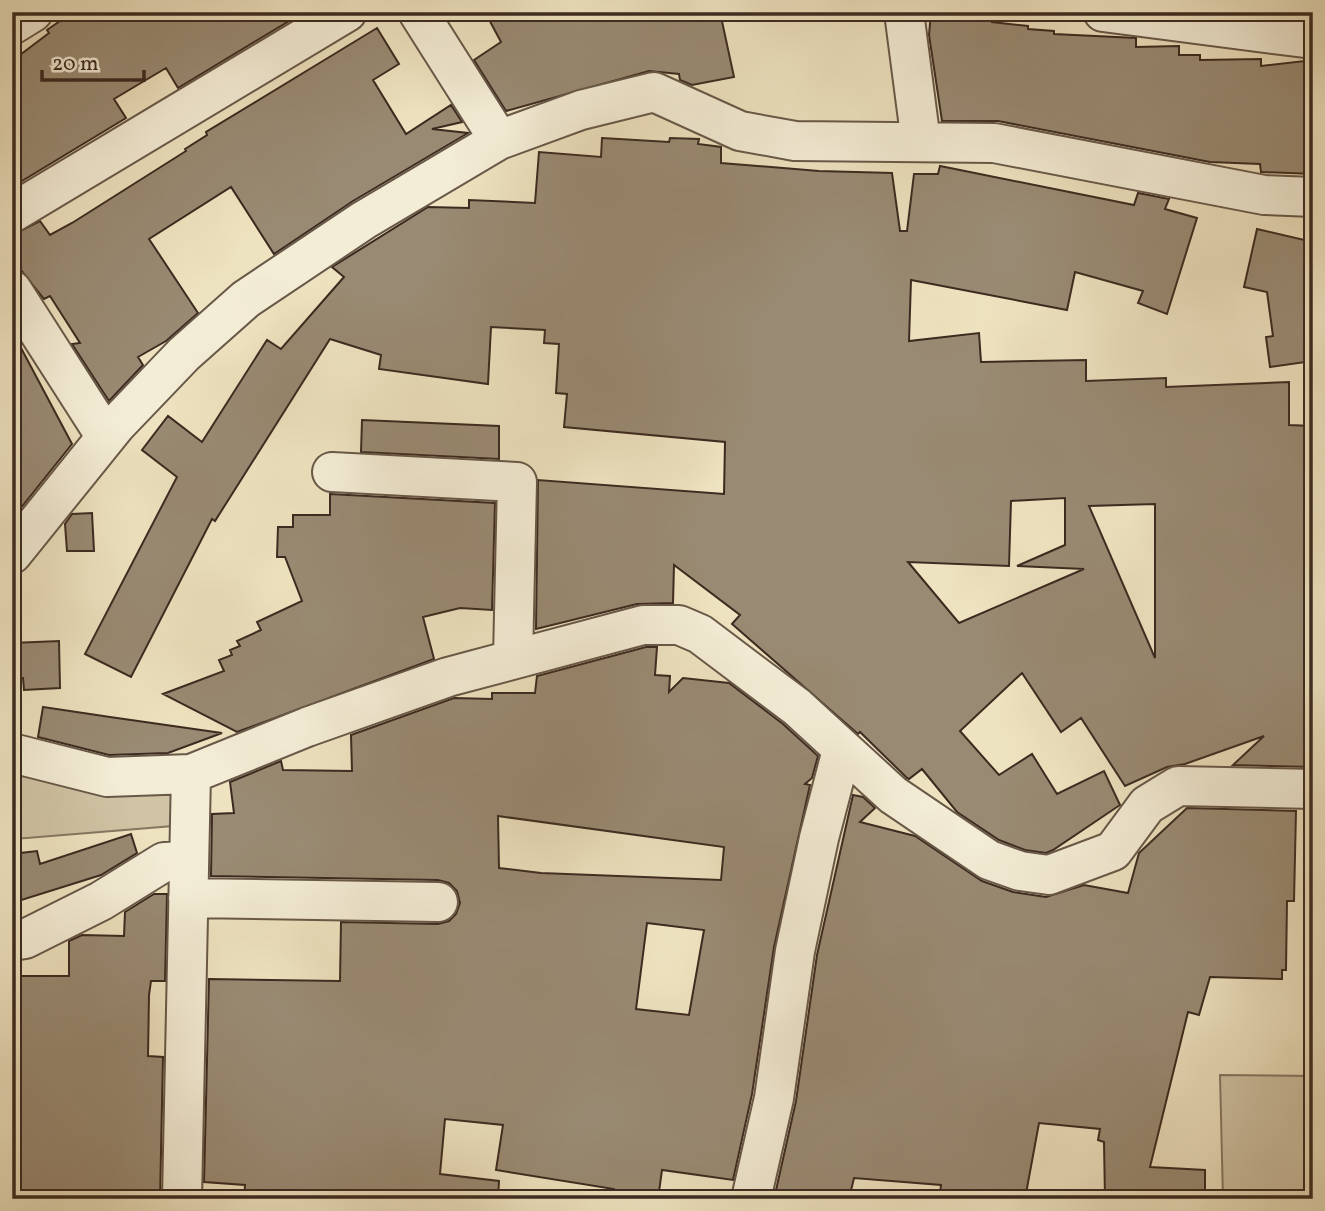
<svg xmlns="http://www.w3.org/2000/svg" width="1325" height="1211" viewBox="0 0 1325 1211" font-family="Vollkorn,serif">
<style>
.green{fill:#d0c4a5;stroke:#867762;stroke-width:2}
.building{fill:#998a73;stroke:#3c2a20;stroke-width:2;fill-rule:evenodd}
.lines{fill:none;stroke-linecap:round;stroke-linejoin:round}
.minor-casing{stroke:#685848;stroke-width:42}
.minor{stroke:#f4edd6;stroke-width:38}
</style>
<rect width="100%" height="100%" fill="#eee3c0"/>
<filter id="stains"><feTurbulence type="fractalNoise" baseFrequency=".00286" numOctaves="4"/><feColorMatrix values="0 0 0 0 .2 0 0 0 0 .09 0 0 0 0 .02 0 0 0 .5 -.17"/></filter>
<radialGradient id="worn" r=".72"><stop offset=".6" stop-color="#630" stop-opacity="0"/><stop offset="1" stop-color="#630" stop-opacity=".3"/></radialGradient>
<!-- green -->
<path class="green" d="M12,770L172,794L173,826L15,839Z
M1220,1075L1313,1076V1199H1223Z"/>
<!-- building -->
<path class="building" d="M73,12H304L178,88L166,68L114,99L126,118L12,187V61L49,33L47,30Z
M485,12H720L734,77L692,85L680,80L679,74L649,71L506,111L474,60L501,42Z
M931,12H993L992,22L1028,26V29L1054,31V34L1136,38V47L1179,46V55H1200V60L1261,59V66L1313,60V174L1261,172L1260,164L1210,162L998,121H942L929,35Z
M377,28L399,64L373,80L406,134L451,105L462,122L432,129L468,133L353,201L274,254L231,187L149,239L198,313L166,341L138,357L143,365L109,401L72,344L80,343L50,296L44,299L21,270L12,254V235L40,221L50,235L72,223L186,151L185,149L207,135L206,132Z
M602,138L669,142L670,138L699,139L698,144L721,147V163L819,171L892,173L900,231H907L914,174H938L940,166L1134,205L1138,193L1169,199L1165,209L1197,218L1167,314L1138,303L1143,291L1075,272L1067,310L911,280L909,341L979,333L981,362L1086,360V381L1166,378V387L1289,382V425L1313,426V767L1233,765L1264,736L1185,764L1167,767L1125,786L1081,718L1061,732L1022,673L960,731L999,775L1032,754L1057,794L1104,771L1120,805L1053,850L1046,853L1025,850L999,840L957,812L922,769L909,779L907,778L860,732L858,734L732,624L740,615L674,565L673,603L637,604L536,629L538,480L724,494L725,442L564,427L567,394L556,393L559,344L544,343L545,330L491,327L488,384L379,369L381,355L330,339L215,521L212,519L131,677L85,654L177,477L142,450L168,416L202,442L267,340L281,349L344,277L332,267L428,207L469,208V200L535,203L539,152L601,157ZM1065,498V545L1017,566L1084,569L959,623L908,562L1009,566L1011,501ZM1155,504V658L1089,506Z
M1257,229L1313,242V361L1270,367L1266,337L1273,336L1267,292L1244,287Z
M12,331L72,444L12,519Z
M362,420L499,426V459L361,452Z
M330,494L495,503L492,610L460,608L423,617L434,659L237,732L163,694L224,671L219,660L232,655L230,650L240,646L237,641L261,630L257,622L302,601L285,557H277L278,527H293V515H330Z
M92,513L94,551H67L65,524L72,514Z
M59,641L60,688L24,690L23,678H12V643Z
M646,647H657L655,675L670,676L669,692L683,678L729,683L783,724L818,756L812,778L805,784L810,785L774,947L752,1094L733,1180L662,1170L658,1199H613L614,1189L496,1170L503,1125L445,1119L440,1174L499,1181L498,1199H378L320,1192L319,1199H244L245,1185L204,1182L209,979L340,981L341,922L438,924L449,921L456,914L460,903L457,891L449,883L438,880L211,876L212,814L234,813L230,782L281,761L283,770L352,771L351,735L454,698L492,699V693H535L537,676ZM498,816L724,847L721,880L541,873L499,868ZM647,923L704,930L689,1015L636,1009Z
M43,707L110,717L222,733L168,753L109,755L38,737Z
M853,795L863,797L875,808L860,822L915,836L982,881L1013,892L1046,897L1084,885L1128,893L1139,853L1187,808L1296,811L1294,901H1287L1286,970H1282V979L1210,977L1199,1015L1188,1012L1150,1167L1205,1170V1199H1105L1104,1142L1098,1140L1100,1129L1039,1123L1025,1199H975L940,1193L941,1185L854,1178L849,1199H774L796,1101L817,955Z
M131,834L137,853L101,875L12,903V854L37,851L40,864Z
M154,894H167L165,981H151L149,995L148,1056L163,1057L160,1199H12V976H69V941L82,935L124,936L125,912Z"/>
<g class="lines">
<defs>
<path id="minor" d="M418,12L499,140
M904,12L919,127L913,141
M1103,12L1313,39
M12,25L33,12
M12,213L347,12
M12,290L106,437
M332,472L517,482L513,658
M12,554L116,425L184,354L246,299L364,220L499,140L581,110L654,92L740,131L795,141L994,143L1264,195L1313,197
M12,753L107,777L191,774L307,727L448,677L643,625H679L700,634L797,707L893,795L989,860L1020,871L1049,875L1113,851L1147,805L1178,786L1313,789
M188,898L438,902
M12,941L25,939L101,901L164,862L189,861
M182,1199L191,774
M751,1199L774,1098L795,951L819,838L842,750"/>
</defs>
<!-- minor casing -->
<use href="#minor" class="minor-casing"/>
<!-- minor -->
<use href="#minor" class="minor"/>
</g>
<!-- margin -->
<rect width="1325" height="1211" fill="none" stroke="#eee3c0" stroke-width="42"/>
<rect x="14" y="14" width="1297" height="1183" fill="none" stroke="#3c2a20" stroke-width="3.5"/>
<rect x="21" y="21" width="1283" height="1169" fill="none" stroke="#3c2a20" stroke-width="2"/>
<!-- scale -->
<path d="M42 70v10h102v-10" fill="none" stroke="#3c2a20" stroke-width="3.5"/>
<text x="52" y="70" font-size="21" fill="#3c2a20" stroke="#f4edd6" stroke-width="5" paint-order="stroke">20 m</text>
<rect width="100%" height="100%" filter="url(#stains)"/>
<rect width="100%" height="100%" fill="url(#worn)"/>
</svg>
